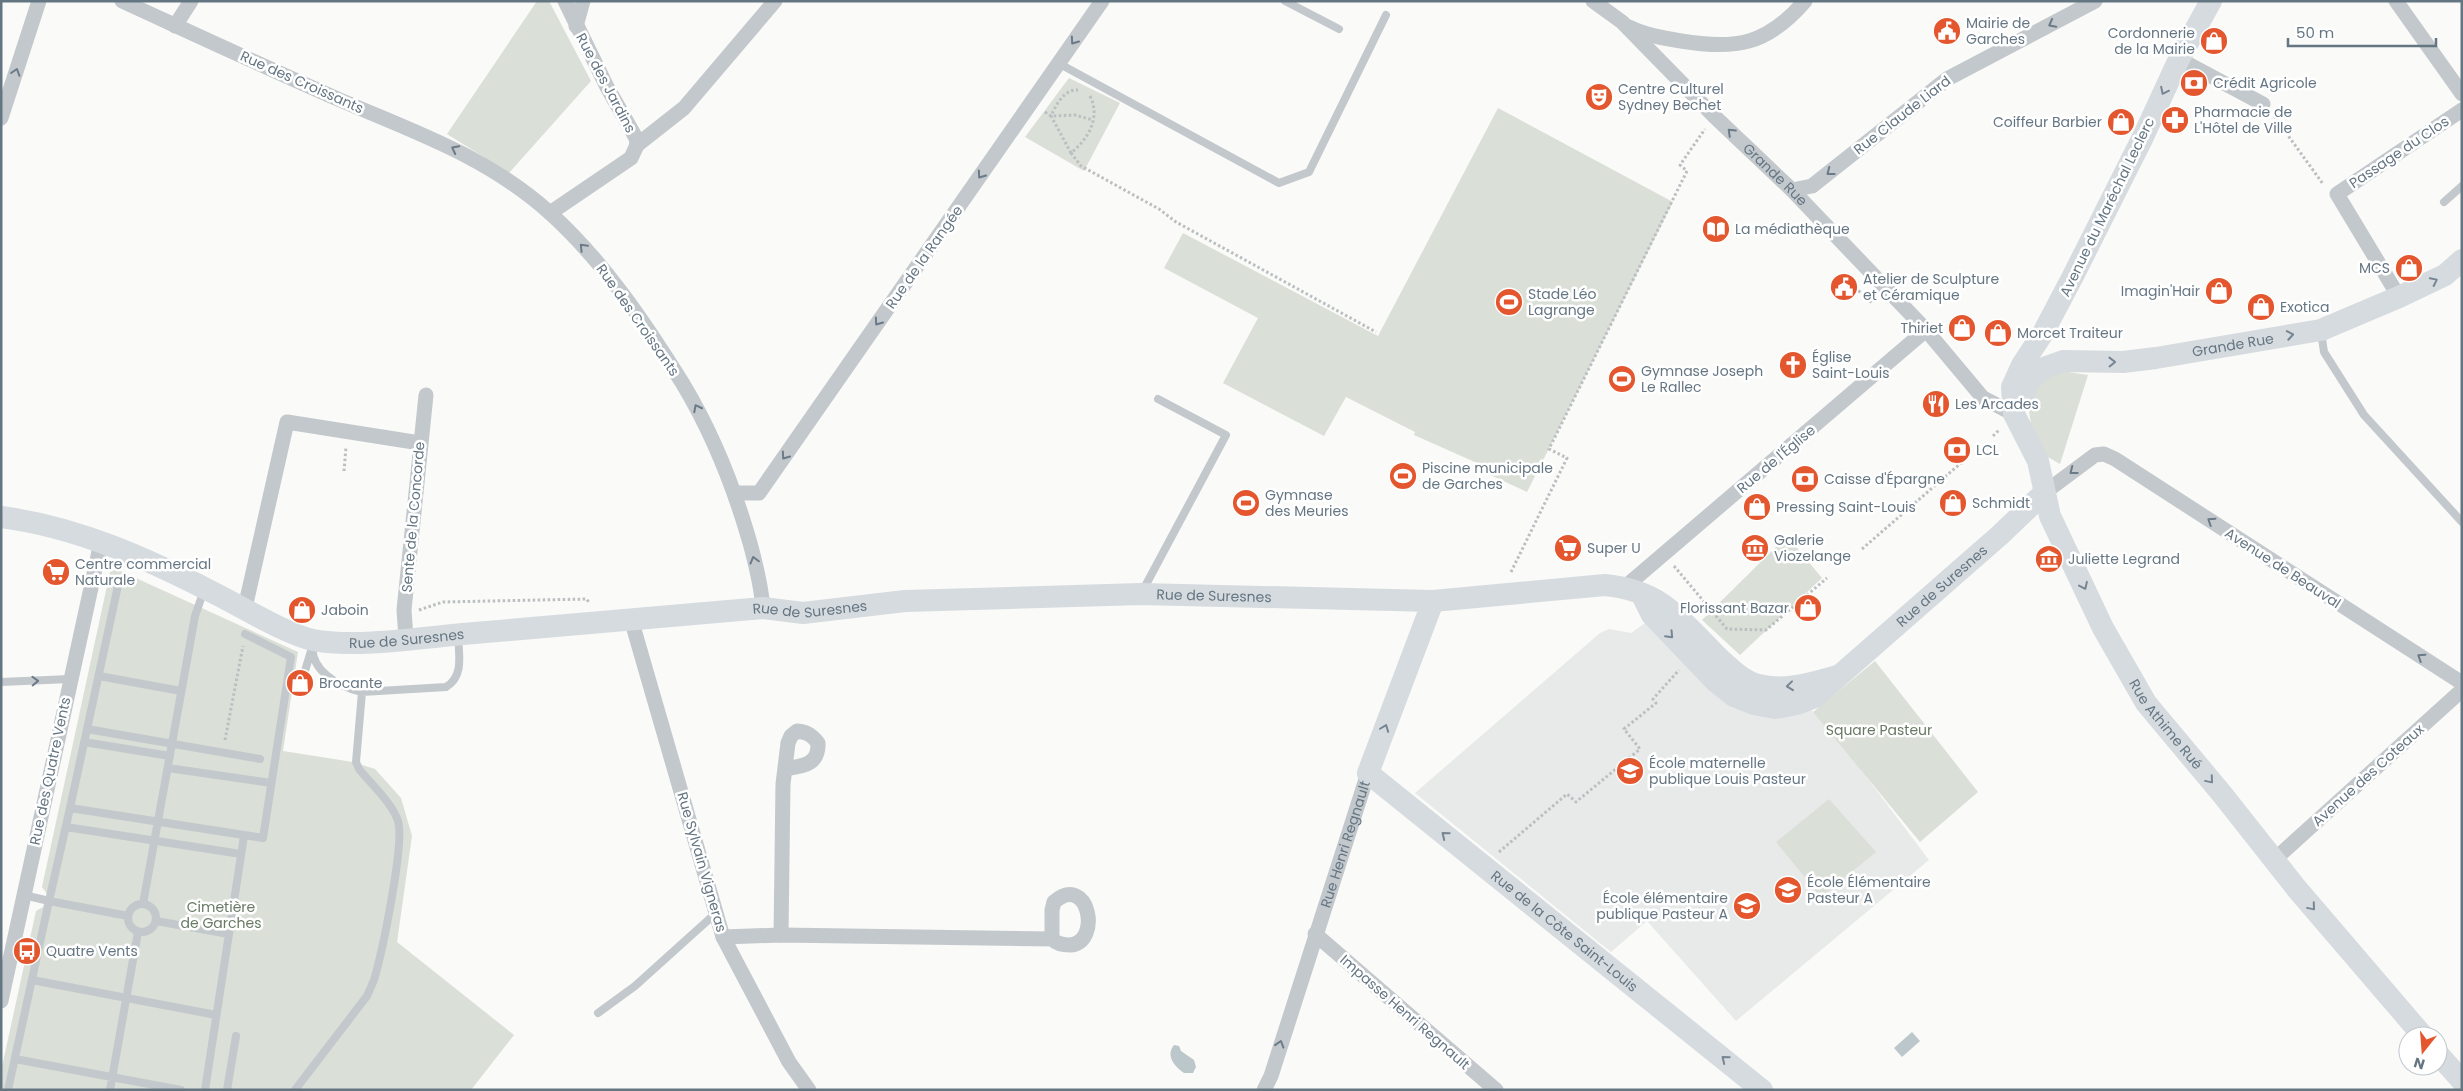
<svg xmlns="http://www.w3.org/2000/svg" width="2463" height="1091" viewBox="0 0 2463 1091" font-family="Poppins,sans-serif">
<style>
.built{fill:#e8e9e9}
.green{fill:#dadfd7}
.water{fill:#bbc7cb}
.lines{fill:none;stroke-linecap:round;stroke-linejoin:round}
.path{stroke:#bbbfc2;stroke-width:3;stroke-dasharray:2.5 2.5;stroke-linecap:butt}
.lane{stroke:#c3c8cc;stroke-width:8}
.street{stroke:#c3c8cc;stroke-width:15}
.secondary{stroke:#d6dbdf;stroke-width:22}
.oneway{stroke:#6a7a87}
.oneway2{stroke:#768591}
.labels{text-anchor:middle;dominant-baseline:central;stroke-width:5;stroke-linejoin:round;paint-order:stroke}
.poi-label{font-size:14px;fill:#657683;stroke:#fff;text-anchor:start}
.street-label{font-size:14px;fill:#657683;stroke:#fff}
.park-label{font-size:14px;fill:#687a64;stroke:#fff}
</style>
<rect width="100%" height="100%" fill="#fafaf8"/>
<!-- built -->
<path class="built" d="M1648,621L1810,708L1846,750L1929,860L1736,1021L1647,921L1611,952L1415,793L1600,633L1609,629L1631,633Z"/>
<!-- green -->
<path class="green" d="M537,1H549L591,81L509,173L447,134Z
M1069,78L1120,103L1084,171L1025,137Z
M1498,108L1673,202L1527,492L1484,472L1486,467L1414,435L1415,432L1346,397L1324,436L1223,383L1258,318L1164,268L1183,233L1378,336Z
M2061,371L2088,375L2060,464L2046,456L2031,424L2028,405L2041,382Z
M1787,536L1822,578L1740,655L1702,620Z
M116,569L298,652L283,751L353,762L375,769L401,798L412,836L397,942L514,1035L471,1090H1V1071L36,911L43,907L47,894L42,887L110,572Z
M1875,661L1978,792L1920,842L1813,712Z
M1829,799L1876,852L1821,897L1776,842Z"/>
<!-- water -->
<path class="water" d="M1912,1032L1920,1041L1902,1057L1894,1048Z
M1174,1045L1179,1046L1181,1051L1194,1060L1196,1067L1193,1073H1184C1175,1067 1165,1056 1174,1045Z"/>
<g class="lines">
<!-- path -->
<path class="path" d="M1090,96C1101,118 1088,139 1071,153L1081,166L1159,209L1176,222L1376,332
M1045,112L1051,116L1075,115L1093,120
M2274,116L2323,184
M1071,153L1051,116C1056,105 1064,89 1078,90
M1851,284L1872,303
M1993,436L1999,430
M344,471L346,447
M1862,549L1961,463
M1674,566L1727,629L1766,630L1827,578
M1511,572L1567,458L1549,449L1687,171L1680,165L1705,129
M419,610L443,602L587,599L589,603
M225,740L243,646
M1499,852L1567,794L1576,802L1640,749L1624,729L1656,703L1653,699L1679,670"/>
<!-- lane -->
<path class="lane" d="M1285,1L1339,29
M1058,63L1279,183L1309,172L1386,15
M2444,202L2462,186
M2321,332L2324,352L2364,415L2462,522
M1142,592L1226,435L1158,399
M313,642C308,670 339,687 362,692L446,687C464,676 459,655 458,636
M304,674L311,651
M99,676L181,691
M1,682L70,679
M87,729L260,759
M84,742L170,756
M168,768L271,783
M70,808L119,581
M66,827L241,854
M128 918a14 14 0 1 1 28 0a14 14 0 1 1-28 0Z
M143,904L195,616L204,590
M128,916L49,901L70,808L263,838L291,657L245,634
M156,921L229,934
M32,980L216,1015
M598,1013L635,986L716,913
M15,1059L181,1090
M8,1090L49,901L24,895
M110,1090L138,932
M205,1090L244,836
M227,1090L236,1036
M295,1090L367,996L374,980C382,953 405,843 398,821C392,803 372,785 359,769L356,762L362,692"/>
<!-- street -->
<g class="street">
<path d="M122,1C194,34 267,68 340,100C415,132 488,157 550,213C604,262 645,323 683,384C713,434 734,487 750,543C756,565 761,585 763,608"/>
<path id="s1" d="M1593,1L1622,22L1714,116L1792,190L1926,330L1983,398L2014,414"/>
<path d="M2396,1L2462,94"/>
<path d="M175,26L191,1"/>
<path d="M576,26L583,1"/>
<path d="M1629,27C1645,35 1663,38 1681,41C1736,50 1767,45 1805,1"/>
<path d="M2179,59L2263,104"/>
<path d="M1,118L39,1"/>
<path d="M637,145L684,108L775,1"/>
<path d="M1792,190L1812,186L1947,79L2095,1"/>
<path d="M550,213L631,158L637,145L636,138L607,87L565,1"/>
<path d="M2399,297L2337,194L2462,110"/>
<path d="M736,493H759L1102,1"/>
<path d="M2044,493L2095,455L2104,454L2115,459L2462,683"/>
<path d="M1625,587L1926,330"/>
<path d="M247,599L287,422L420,443"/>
<path d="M631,619L723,937L789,1062L809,1090"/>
<path d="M406,638L404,610L426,395"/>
<path d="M2274,860L2462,690"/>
<path d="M1315,934L1496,1090"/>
<path d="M781,935L783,784L788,743L791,736L797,731C807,732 812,735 818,743C819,765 803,766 785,769"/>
<path d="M723,937L781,935L1052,939C1057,944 1062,945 1070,945C1102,943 1089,872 1054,902L1052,910V939"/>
<path d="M1,1001L101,542"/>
<path id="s2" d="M1264,1090L1271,1076L1368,773"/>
</g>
<!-- secondary -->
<g class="secondary">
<path id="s3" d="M2211,1L2179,59L2143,137L2073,276L2043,333L2022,365L2012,387L2014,414L2038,461L2050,516L2103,628L2146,703L2222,794L2297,889L2423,1036"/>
<path id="s4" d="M2020,402L2030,380L2046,367L2063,361L2123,362L2156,358L2321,330L2399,297L2445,275L2462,260"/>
<path id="s5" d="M1,517C78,527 148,559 216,594C242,607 286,634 313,640C354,648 420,638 463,634C563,625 663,616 763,608L803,613L905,601L1141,594L1433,601L1605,585C1624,587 1646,593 1662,604C1680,616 1702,641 1718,657C1730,668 1743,681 1758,685C1784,692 1812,683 1837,676"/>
<path id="s6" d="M1642,595L1652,615L1715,681L1734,696L1754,704L1775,708L1797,704L1815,697L2000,535L2044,493"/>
<path id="s7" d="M1433,601L1368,773L1762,1090"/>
<path d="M2438,1054L2462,1081"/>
</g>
</g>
<!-- one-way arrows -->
<defs><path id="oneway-chevron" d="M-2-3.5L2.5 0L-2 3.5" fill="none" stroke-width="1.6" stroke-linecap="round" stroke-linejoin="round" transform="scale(1.25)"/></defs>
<g class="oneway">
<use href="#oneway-chevron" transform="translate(2052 24) rotate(152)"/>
<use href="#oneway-chevron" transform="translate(1074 41) rotate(125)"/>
<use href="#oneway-chevron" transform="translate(16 72) rotate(-72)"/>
<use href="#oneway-chevron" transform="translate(1731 132) rotate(-136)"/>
<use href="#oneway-chevron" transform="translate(455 149) rotate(-153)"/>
<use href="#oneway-chevron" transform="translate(1830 172) rotate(142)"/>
<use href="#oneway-chevron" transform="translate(981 175) rotate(125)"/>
<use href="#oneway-chevron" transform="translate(583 247) rotate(-134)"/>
<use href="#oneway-chevron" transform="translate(878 322) rotate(125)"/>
<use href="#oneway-chevron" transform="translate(697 408) rotate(-117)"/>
<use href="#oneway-chevron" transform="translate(785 456) rotate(125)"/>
<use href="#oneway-chevron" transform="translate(2073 471) rotate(142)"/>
<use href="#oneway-chevron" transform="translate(2211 521) rotate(-147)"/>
<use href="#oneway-chevron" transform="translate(754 560) rotate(-105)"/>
<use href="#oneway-chevron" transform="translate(2421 657) rotate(-147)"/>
<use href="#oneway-chevron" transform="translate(35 681) rotate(-2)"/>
<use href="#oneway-chevron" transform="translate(1280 1044) rotate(-73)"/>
</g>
<g class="oneway2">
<use href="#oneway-chevron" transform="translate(2164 91) rotate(116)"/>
<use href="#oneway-chevron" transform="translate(2434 281) rotate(-26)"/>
<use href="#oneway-chevron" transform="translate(2290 335) rotate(-10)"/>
<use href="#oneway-chevron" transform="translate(2112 362) rotate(-1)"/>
<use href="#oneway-chevron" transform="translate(2084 586) rotate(65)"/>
<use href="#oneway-chevron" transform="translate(1670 635) rotate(47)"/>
<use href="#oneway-chevron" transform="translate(1790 686) rotate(174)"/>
<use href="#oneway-chevron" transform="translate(1385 728) rotate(-69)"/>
<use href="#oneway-chevron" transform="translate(2210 780) rotate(50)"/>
<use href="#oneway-chevron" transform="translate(1445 835) rotate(-141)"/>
<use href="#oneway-chevron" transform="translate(2312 907) rotate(50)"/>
<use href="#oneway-chevron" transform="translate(1725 1059) rotate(-141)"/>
</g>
<!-- icons -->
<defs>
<symbol id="civic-disc" viewBox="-11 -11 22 22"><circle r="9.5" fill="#e4572e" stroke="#fff"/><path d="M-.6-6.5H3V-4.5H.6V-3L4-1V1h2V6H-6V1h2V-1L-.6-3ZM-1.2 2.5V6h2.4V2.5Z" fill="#fff"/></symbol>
<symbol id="shop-disc" viewBox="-11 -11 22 22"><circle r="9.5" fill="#e4572e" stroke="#fff"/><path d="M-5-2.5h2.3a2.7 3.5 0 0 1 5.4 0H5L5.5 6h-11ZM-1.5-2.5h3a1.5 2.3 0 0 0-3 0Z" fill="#fff"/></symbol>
<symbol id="bank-disc" viewBox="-11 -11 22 22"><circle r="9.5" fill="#e4572e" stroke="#fff"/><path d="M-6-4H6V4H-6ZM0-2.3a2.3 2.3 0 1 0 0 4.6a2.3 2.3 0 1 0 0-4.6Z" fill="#fff"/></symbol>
<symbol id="theatre-disc" viewBox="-11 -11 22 22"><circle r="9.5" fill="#e4572e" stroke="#fff"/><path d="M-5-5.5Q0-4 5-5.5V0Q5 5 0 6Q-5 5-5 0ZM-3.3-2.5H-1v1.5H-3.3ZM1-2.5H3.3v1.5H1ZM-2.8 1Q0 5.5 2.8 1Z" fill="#fff"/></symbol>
<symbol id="pharmacy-disc" viewBox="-11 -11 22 22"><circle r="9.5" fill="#e4572e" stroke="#fff"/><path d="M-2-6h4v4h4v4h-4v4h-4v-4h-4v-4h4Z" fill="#fff"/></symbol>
<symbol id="library-disc" viewBox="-11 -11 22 22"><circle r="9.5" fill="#e4572e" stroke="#fff"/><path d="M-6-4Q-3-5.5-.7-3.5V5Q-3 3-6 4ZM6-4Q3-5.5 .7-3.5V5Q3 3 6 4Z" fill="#fff"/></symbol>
<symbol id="stadium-disc" viewBox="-11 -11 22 22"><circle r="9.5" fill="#e4572e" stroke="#fff"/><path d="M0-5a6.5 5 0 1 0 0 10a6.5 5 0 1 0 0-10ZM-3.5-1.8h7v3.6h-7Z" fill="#fff"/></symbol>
<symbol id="church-disc" viewBox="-11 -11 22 22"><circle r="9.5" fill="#e4572e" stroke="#fff"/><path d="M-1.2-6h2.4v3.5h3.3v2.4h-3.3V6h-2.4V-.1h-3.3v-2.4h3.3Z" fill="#fff"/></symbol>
<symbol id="restaurant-disc" viewBox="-11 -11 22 22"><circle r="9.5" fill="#e4572e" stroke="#fff"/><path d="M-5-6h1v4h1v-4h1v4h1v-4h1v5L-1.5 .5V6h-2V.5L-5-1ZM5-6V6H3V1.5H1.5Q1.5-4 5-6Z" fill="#fff"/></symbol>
<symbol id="supermarket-disc" viewBox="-11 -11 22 22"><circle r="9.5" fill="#e4572e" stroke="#fff"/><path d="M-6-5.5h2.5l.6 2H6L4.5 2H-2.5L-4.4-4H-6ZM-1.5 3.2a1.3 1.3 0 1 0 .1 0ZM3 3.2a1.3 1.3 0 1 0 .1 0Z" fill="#fff"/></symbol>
<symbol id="museum-disc" viewBox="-11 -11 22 22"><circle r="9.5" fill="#e4572e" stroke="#fff"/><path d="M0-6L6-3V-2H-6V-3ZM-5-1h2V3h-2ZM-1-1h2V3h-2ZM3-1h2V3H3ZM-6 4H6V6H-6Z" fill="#fff"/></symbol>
<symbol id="school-disc" viewBox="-11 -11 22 22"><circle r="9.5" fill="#e4572e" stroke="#fff"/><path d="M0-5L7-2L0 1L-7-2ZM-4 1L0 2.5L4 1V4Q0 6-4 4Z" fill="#fff"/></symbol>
<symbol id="bus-disc" viewBox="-11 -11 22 22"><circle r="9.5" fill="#e4572e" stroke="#fff"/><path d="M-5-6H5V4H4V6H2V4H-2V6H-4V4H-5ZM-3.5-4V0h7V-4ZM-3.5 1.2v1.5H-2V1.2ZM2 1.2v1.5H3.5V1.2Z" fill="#fff"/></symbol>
</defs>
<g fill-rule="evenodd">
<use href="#civic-disc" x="1931" y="15" width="32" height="32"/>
<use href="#shop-disc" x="2198" y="25" width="32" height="32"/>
<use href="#bank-disc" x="2178" y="67" width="32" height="32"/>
<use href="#theatre-disc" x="1583" y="81" width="32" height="32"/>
<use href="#pharmacy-disc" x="2159" y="104" width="32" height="32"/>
<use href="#shop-disc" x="2105" y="106" width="32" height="32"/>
<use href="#library-disc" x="1700" y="213" width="32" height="32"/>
<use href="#shop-disc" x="2393" y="252" width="32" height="32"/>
<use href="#civic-disc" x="1828" y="271" width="32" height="32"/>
<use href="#shop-disc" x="2203" y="275" width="32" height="32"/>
<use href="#stadium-disc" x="1493" y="286" width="32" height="32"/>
<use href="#shop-disc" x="2245" y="291" width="32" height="32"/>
<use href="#shop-disc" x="1946" y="312" width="32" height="32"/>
<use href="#shop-disc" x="1982" y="317" width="32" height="32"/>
<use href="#church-disc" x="1777" y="349" width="32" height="32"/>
<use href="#stadium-disc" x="1606" y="363" width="32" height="32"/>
<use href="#restaurant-disc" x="1920" y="388" width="32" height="32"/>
<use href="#bank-disc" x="1941" y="434" width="32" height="32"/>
<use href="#stadium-disc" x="1387" y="460" width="32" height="32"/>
<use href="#bank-disc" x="1789" y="463" width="32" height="32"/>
<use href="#stadium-disc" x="1230" y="487" width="32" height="32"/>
<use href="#shop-disc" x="1937" y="487" width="32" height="32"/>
<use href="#shop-disc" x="1741" y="491" width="32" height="32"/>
<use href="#supermarket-disc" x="1552" y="532" width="32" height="32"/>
<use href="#museum-disc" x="1739" y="532" width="32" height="32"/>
<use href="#museum-disc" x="2033" y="543" width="32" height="32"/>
<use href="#supermarket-disc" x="40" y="556" width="32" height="32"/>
<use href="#shop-disc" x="1792" y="592" width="32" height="32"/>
<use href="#shop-disc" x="286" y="594" width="32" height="32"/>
<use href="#shop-disc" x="284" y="667" width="32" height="32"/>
<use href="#school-disc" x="1614" y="755" width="32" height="32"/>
<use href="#school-disc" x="1772" y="874" width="32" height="32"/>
<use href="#school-disc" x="1731" y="890" width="32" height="32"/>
<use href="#bus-disc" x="11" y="935" width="32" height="32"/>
</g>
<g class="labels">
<!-- poi labels -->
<g class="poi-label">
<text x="1966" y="23">Mairie de<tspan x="1966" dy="16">Garches</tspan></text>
<text x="2195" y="33" text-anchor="end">Cordonnerie<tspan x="2195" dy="16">de la Mairie</tspan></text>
<text x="2213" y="83">Crédit Agricole</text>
<text x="1618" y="89">Centre Culturel<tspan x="1618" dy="16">Sydney Bechet</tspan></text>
<text x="2194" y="112">Pharmacie de<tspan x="2194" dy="16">L'Hôtel de Ville</tspan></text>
<text x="2102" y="122" text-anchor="end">Coiffeur Barbier</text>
<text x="1735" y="229">La médiathèque</text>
<text x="2390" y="268" text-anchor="end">MCS</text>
<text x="1863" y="279">Atelier de Sculpture<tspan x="1863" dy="16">et Céramique</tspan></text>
<text x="2200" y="291" text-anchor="end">Imagin'Hair</text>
<text x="1528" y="294">Stade Léo<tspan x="1528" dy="16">Lagrange</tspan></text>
<text x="2280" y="307">Exotica</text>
<text x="1943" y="328" text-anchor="end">Thiriet</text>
<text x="2017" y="333">Morcet Traiteur</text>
<text x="1812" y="357">Église<tspan x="1812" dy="16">Saint-Louis</tspan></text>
<text x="1641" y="371">Gymnase Joseph<tspan x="1641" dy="16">Le Rallec</tspan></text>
<text x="1955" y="404">Les Arcades</text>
<text x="1976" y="450">LCL</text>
<text x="1422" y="468">Piscine municipale<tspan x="1422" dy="16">de Garches</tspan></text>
<text x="1824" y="479">Caisse d'Épargne</text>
<text x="1265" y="495">Gymnase<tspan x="1265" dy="16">des Meuries</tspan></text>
<text x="1972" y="503">Schmidt</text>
<text x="1776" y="507">Pressing Saint-Louis</text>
<text x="1774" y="540">Galerie<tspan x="1774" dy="16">Viozelange</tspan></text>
<text x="1587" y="548">Super U</text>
<text x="2068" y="559">Juliette Legrand</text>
<text x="75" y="564">Centre commercial<tspan x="75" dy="16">Naturale</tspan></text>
<text x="1789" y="608" text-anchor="end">Florissant Bazar</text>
<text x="321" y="610">Jaboin</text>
<text x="319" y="683">Brocante</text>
<text x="1649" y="763">École maternelle<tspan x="1649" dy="16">publique Louis Pasteur</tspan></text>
<text x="1807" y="882">École Élémentaire<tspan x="1807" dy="16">Pasteur A</tspan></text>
<text x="1728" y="898" text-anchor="end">École élémentaire<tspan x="1728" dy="16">publique Pasteur A</tspan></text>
<text x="46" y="951">Quatre Vents</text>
</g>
<!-- street labels -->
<g class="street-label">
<text transform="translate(302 82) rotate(24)">Rue des Croissants</text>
<text transform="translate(606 83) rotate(62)">Rue des Jardins</text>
<text transform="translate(1902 115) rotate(-38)">Rue Claude Liard</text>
<text transform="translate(2399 152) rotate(-34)">Passage du Clos</text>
<text stroke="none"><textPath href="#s1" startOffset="252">Grande Rue</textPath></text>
<text transform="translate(2107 207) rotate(-64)">Avenue du Maréchal Leclerc</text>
<text transform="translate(924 257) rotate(-55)">Rue de la Rangée</text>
<text transform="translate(638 320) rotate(55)">Rue des Croissants</text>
<text stroke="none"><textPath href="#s4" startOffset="234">Grande Rue</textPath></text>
<text transform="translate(1776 459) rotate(-40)">Rue de l'Église</text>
<text transform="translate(413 517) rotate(-85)">Sente de la Concorde</text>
<text transform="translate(2283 568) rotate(33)">Avenue de Beauval</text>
<text stroke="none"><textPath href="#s6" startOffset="391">Rue de Suresnes</textPath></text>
<text stroke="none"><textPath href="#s5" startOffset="1241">Rue de Suresnes</textPath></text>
<text stroke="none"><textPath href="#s5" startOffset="836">Rue de Suresnes</textPath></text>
<text stroke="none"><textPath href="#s5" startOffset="431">Rue de Suresnes</textPath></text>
<text stroke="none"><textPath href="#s3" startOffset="810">Rue Athime Rué</textPath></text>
<text transform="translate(50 771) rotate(-78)">Rue des Quatre Vents</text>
<text transform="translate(2368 775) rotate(-42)">Avenue des Coteaux</text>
<text stroke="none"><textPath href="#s2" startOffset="259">Rue Henri Regnault</textPath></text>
<text transform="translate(702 862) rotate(74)">Rue Sylvain Vigneras</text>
<text stroke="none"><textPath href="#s7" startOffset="436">Rue de la Côte Saint-Louis</textPath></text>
<text transform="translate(1405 1012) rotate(41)">Impasse Henri Regnault</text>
</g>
<!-- park labels -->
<g class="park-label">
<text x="1879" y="730">Square Pasteur</text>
<text x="221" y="907">Cimetière<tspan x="221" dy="16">de Garches</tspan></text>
</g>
</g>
<!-- border -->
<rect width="2463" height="1091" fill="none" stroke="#657683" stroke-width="5"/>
<!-- north arrow -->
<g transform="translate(2423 1051) rotate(197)"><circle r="24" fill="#ffffff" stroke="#c1c8cd"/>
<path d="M0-4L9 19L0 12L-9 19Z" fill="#e4572e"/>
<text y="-8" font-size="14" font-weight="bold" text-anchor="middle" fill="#657683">N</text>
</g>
<!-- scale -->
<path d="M2288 38v8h148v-8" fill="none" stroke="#657683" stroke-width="2.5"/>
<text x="2296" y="38" font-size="15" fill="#657683" stroke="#ffffff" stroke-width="4" paint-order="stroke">50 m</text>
</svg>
